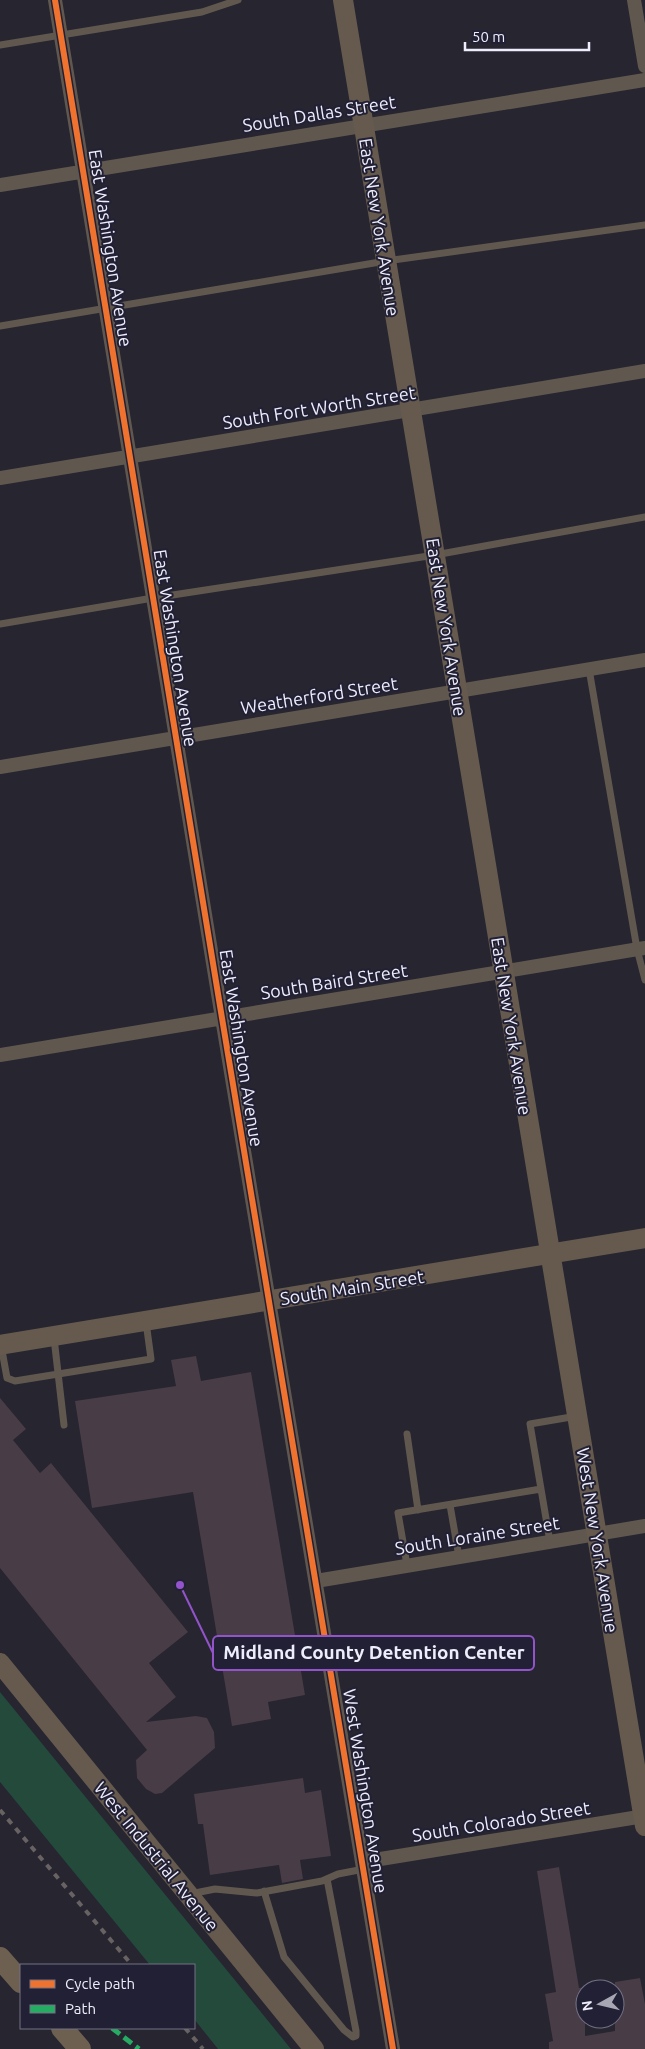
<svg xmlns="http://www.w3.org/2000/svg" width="645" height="2049" viewBox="0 0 645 2049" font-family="Ubuntu,sans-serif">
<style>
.green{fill:#234a3b}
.building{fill:#483c46}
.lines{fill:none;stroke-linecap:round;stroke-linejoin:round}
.lane{stroke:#60584f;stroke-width:7}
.street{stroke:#60584f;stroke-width:14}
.secondary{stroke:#655a4d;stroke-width:20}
.primary{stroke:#6d6050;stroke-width:22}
.rail{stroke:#686362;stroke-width:4;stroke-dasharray:6 6;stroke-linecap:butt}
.quiet{stroke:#26ab63;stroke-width:5;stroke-dasharray:10 5;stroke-linecap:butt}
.cycleway-casing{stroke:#222035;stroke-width:9}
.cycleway{stroke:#ef722f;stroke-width:6}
.labels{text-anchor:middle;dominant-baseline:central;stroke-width:4;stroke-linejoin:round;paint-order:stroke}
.street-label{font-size:18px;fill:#ededfb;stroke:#222035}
.leader{fill:none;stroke:#9253cb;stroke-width:2}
.callout-dot{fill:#9253cb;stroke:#222035;stroke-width:2}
.callout{fill:#222035;stroke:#9253cb;stroke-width:2}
.callout-label{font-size:19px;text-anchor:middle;font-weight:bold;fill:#ededfb}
</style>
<rect width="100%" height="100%" fill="#262530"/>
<!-- green -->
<path class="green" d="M0,1692L291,2049H218L194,2019V1965H150L0,1782Z"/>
<!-- building -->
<path class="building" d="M196,1356L201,1381L251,1372L305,1695L268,1702L271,1719L232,1726L193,1492L92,1508L75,1401L176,1386L171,1360Z
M0,1398L26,1429L13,1440L40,1473L51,1463L188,1632L149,1663L176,1697L146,1722L196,1716L207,1718L214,1732L215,1748L162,1793L155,1794L146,1789L137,1778L136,1760L147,1750L0,1568Z
M303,1778L305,1793L321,1790L331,1856L300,1860L303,1879L282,1883L279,1865L210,1875L203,1824H198L194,1794Z
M559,1867L579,1988L585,1987V2036L615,2031V1982L640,1978L645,2004V2049H549V2042L553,2041L545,1994L556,1992L537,1871Z"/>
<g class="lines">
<!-- lane -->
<path class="lane" d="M0,45L202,12L238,0
M0,326L386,261L645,225
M0,624L153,598L435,555L645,517
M589,669L637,949L645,980
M54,1338L64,1425
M1,1345L7,1378L15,1381L151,1359L146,1322
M407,1434L418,1510
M450,1505L459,1557
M550,1542L530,1424L577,1416
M407,1565L398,1513L541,1489
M264,1891L284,1957L344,2030L353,2037L356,2036V2031L327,1879
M190,1894L215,1889L257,1893L322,1881L338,1874L364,1869"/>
<!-- street -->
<path class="street" d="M55,0L222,1018L393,2049
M634,0L645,66
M0,185L645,80
M0,478L645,371
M0,767L645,660
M0,1055L645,948
M316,1581L645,1526
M362,1862L645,1816"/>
<!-- secondary -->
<path class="secondary" d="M343,0L645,1826
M0,1345L645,1238
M0,1663L314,2049"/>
<!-- primary -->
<path class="primary" d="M0,1958L21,1982
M62,2028L80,2049"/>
<!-- rail -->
<path class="rail" d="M0,1810L132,1965
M185,2028L203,2049"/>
<!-- quiet -->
<path class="quiet" d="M112,2028L139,2049"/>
<defs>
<path id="cycleway" d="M55,0L222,1018L393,2049"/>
</defs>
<!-- cycleway casing -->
<use href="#cycleway" class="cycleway-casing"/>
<!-- cycleway -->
<use href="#cycleway" class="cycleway"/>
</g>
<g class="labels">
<!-- street labels -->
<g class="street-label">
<text transform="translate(319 113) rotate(-9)">South Dallas Street</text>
<text transform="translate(380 227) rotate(81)">East New York Avenue</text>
<text transform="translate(111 248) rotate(81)">East Washington Avenue</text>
<text transform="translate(319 407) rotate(-9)">South Fort Worth Street</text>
<text transform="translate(447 627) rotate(81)">East New York Avenue</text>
<text transform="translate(176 648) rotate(81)">East Washington Avenue</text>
<text transform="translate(319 695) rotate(-9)">Weatherford Street</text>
<text transform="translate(334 981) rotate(-9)">South Baird Street</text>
<text transform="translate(512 1026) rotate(81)">East New York Avenue</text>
<text transform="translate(242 1048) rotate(81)">East Washington Avenue</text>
<text transform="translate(352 1287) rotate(-9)">South Main Street</text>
<text transform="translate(477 1535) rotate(-9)">South Loraine Street</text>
<text transform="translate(598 1540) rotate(81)">West New York Avenue</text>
<text transform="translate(366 1791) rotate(81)">West Washington Avenue</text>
<text transform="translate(501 1821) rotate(-9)">South Colorado Street</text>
<text transform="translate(157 1856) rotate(51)">West Industrial Avenue</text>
</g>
</g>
<!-- callouts -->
<path class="leader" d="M180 1585L213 1653"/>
<circle class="callout-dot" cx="180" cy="1585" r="5"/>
<rect class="callout" x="213" y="1636" width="321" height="34" rx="5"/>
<g class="callout-label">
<text x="374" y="1659">Midland County Detention Center</text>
</g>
<!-- legend -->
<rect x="20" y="1964" width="175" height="65" fill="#222035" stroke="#737284"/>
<rect x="30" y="1980" width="25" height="8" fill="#ef722f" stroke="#737284"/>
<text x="65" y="1989" font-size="15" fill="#ededfb">Cycle path</text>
<rect x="30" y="2005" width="25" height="8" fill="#26ab63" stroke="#737284"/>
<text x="65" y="2014" font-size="15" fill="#ededfb">Path</text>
<!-- north arrow -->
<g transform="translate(600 2004) rotate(262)"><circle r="24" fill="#222035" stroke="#737284"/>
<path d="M0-4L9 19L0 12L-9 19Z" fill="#a7a7b4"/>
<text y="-8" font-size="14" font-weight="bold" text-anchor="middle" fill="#ededfb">N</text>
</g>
<!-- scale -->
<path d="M465 42v8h124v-8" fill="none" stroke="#ededfb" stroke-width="2.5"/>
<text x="472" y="42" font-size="15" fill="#ededfb" stroke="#222035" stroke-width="4" paint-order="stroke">50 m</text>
</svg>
